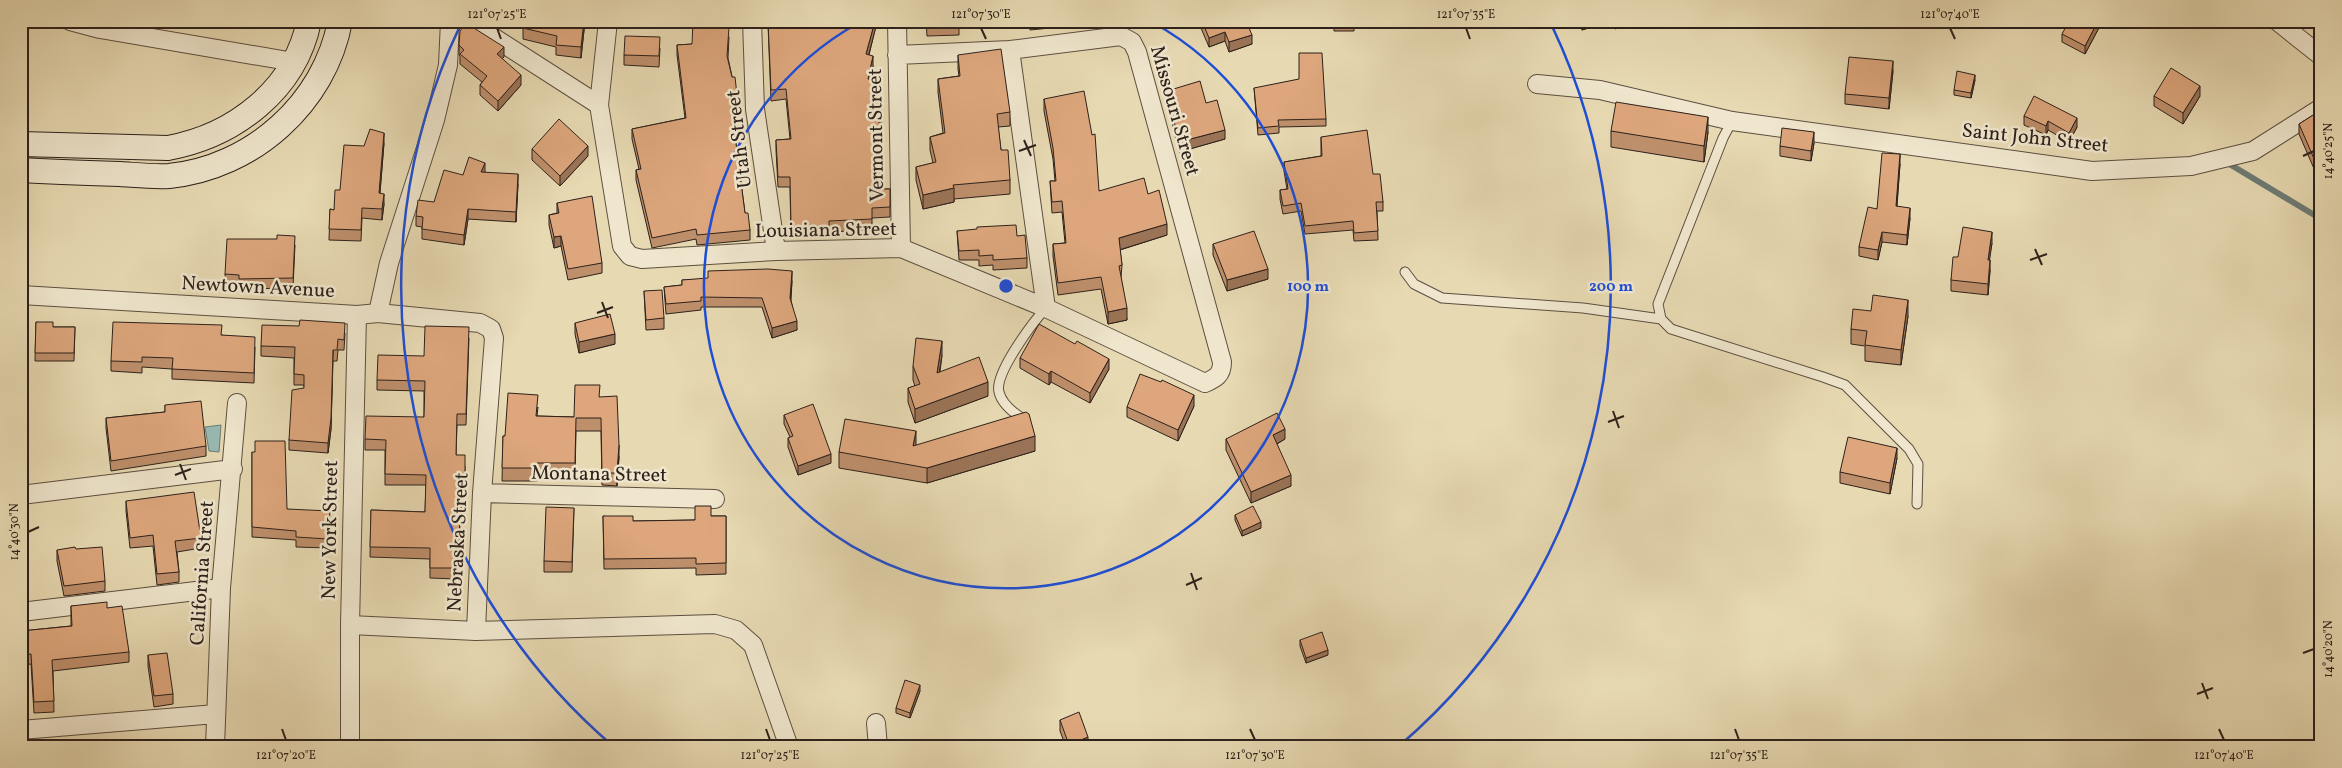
<svg xmlns="http://www.w3.org/2000/svg" width="2342" height="768" viewBox="0 0 2342 768" font-family="Vollkorn,serif">
<style>
.water{fill:#97b9b2;stroke:#6d7c76}
.lines{fill:none;stroke-linecap:round;stroke-linejoin:round}
.stream{stroke:#6d7c76;stroke-width:6}
.lane-casing{stroke:#5c4f41;stroke-width:11}
.street-casing{stroke:#5c4f41;stroke-width:20}
.secondary-casing{stroke:#2d211b;stroke-width:26}
.lane{stroke:#efe6cd;stroke-width:9}
.street{stroke:#efe6cd;stroke-width:18}
.secondary{stroke:#efe6cd;stroke-width:24}
.wall{fill:#be8f6b;stroke:#2d211b}
.shaded-wall{fill:#9b7457;stroke:#2d211b}
.building{fill:#dda67c;stroke:#2d211b}
.ticks{fill:none;stroke:#2d211b;stroke-width:2}
.ring{fill:none;stroke:#1d4ed8;stroke-width:2.5}
.labels{text-anchor:middle;dominant-baseline:central;stroke-width:5;stroke-linejoin:round;paint-order:stroke}
.street-label{font-size:20px;fill:#2d211b;stroke:#efe6cd}
.centre{fill:#1d4ed8;stroke:#efe6cd;stroke-width:2.5}
.ring-label{font-size:15px;text-anchor:middle;font-weight:bold;fill:#1d4ed8;stroke:#efe6cd;stroke-width:5;stroke-linejoin:round;paint-order:stroke}
.neatline{fill:none;stroke:#2d211b;stroke-width:2}
.ticks-label{font-size:12px;text-anchor:middle;fill:#2d211b}
</style>
<rect width="100%" height="100%" fill="#e7d9b2"/>
<filter id="stains"><feTurbulence type="fractalNoise" baseFrequency=".004" numOctaves="4"/><feColorMatrix values="0 0 0 0 .2 0 0 0 0 .09 0 0 0 0 .02 0 0 0 .5 -.17"/></filter>
<radialGradient id="worn" r=".72"><stop offset=".6" stop-color="#630" stop-opacity="0"/><stop offset="1" stop-color="#630" stop-opacity=".3"/></radialGradient>
<!-- water -->
<path class="water" d="M221,425L219,452L209,451L205,427Z"/>
<g class="lines">
<!-- stream -->
<path class="stream" d="M2226,162L2321,219"/>
<defs>
<path id="lane" d="M1732,121L1723,138L1658,304L1661,319L1671,329L1823,377L1845,385L1909,449L1918,464L1917,504
M1405,272L1414,284L1442,298L1583,308L1661,319
M1025,420C1015,414 1002,405 999,392C994,374 1033,322 1046,308"/>
<path id="street" d="M70,21L100,29L294,62
M468,21L599,105
M608,21L599,105L622,246L630,256L642,259L776,251L901,248L1046,308L1205,383C1216,378 1222,375 1222,362L1137,52L1132,42L1121,36L1010,50L897,55
M752,21L755,109L776,251
M897,21L901,248
M2277,21L2321,56
M1010,50L1046,308
M1537,84L1600,90L1732,121L2092,171L2191,166L2253,151L2321,108
M21,295L357,315L378,313L480,323L491,329L494,338L482,493L476,631L350,625
M378,313L389,263L435,120L448,65L450,21
M482,493L715,499
M21,495L233,469
M21,612L221,588
M476,631L715,624L736,630L753,645L789,747
M876,723L878,747
M21,730L216,714
M215,747L221,588L237,403
M350,747V625L357,315"/>
<path id="secondary" d="M21,144L168,148C234,136 295,90 309,21
M21,170C54,172 87,173 120,174C136,175 153,177 169,176C252,168 325,103 340,21"/>
</defs>
<!-- lane casing -->
<use href="#lane" class="lane-casing"/>
<!-- street casing -->
<use href="#street" class="street-casing"/>
<!-- secondary casing -->
<use href="#secondary" class="secondary-casing"/>
<!-- lane -->
<use href="#lane" class="lane"/>
<!-- street -->
<use href="#street" class="street"/>
<!-- secondary -->
<use href="#secondary" class="secondary"/>
</g>
<!-- wall -->
<path class="wall" d="M585,21L581,58L556,55V47L523,39V28Z
M765,21H877L869,55L873,66L870,80L881,92L880,99H881V129H879L881,189H890V217L872,218V230L829,232V236L791,237L790,187H778L776,150V140L790,139L786,99L771,101L768,24H765Z
M926,21H959V35L927,36Z
M1029,21H1070V26L1030,30Z
M1118,21H1140L1138,27L1118,22Z
M1198,21H1246L1252,44L1229,52L1225,41L1209,47Z
M1334,21H1354V31H1334Z
M1580,21H1611L1582,30Z
M1796,21H1813L1810,28Z
M2108,21V22L2101,24L2085,54L2062,42V34Z
M723,27L729,37L728,58L738,104V115H732L745,213L750,230V240L697,245L696,239L652,248L636,180V170L639,169L632,139V129L685,118L677,55V45L692,44Z
M459,45L504,57L502,59L521,85L498,111L480,95V85L482,82L460,64V56L459,55Z
M660,48L659,67L624,65V55Z
M958,55L1010,112V126L998,127L1001,150L1010,180V194L954,199V202L923,209L916,180V167L933,163L930,150V137L943,133L938,92V79L959,76L958,69Z
M1893,71L1889,109L1845,104V94Z
M1975,80L1971,98L1954,95V90Z
M1254,88L1326,119V126L1279,127V133L1258,135Z
M1167,91L1206,103L1225,139L1179,152L1167,101Z
M2154,96H2200L2183,124L2154,106Z
M1044,99L1099,191L1148,194L1167,235L1120,250L1122,265L1121,277L1127,320L1108,324L1101,289L1058,295L1053,256V244L1065,243L1062,212L1052,213L1050,181H1055L1053,159L1044,111Z
M2321,110V169L2315,171L2299,134V124Z
M2024,116L2077,127L2069,142L2048,130L2046,135L2024,125Z
M1611,131L1708,132L1704,162L1611,147Z
M1321,137L1373,174L1383,202V211H1377L1378,240L1354,241L1353,230L1305,234L1301,211L1283,214L1280,199V190L1287,189L1284,171V162L1321,156Z
M384,143L380,193L384,204L382,220L362,218L361,241L329,240L330,209L334,210L340,190L364,146Z
M1814,143L1811,161L1780,156V146Z
M532,149L588,156L560,186L532,160Z
M1900,164L1897,206L1910,218L1907,245L1882,242L1878,260L1859,256V247L1877,209Z
M485,172L518,184L516,222L468,219L464,245L422,239V227L416,226V216L434,202L463,175Z
M557,203L602,263V273L568,280L561,246L554,248L549,225V215L557,213Z
M957,231L1017,236L1027,258V268L993,270V265L979,266V260H959Z
M277,239L295,245L293,288L239,289V285L225,284V274Z
M1992,243L1989,260L1990,271L1988,295L1951,291V280L1958,257Z
M1213,244L1268,279L1227,291L1213,255Z
M682,280L792,281L791,300L797,330L772,338L762,307H701V310L666,314L664,287L682,285Z
M644,291L664,318V329L646,330Z
M1908,316L1901,365L1865,361V346L1851,344V329Z
M36,322L53,327H75L74,361H35Z
M575,323L615,344L579,353L575,334Z
M345,333L344,350H338L337,361H333L331,429L328,453L289,450V440L304,388V385H294V358L261,356V346Z
M222,335L255,347L254,383L172,379V369L142,367V373L111,371V361Z
M469,338L466,425H457L456,455L465,466V491H462L461,519H460L459,553H456V579L430,578V559L370,557L371,510L425,512L426,485H385V450H365V439L424,417V391L377,390V380L424,356Z
M942,355L940,372L988,396L915,423L908,402V388L915,386L913,380V366Z
M1020,358L1109,369L1090,403L1051,382L1049,385L1020,368Z
M600,397L619,457L617,486L602,485L601,431H576L575,476H537V481H502L503,436H505L538,407L537,416L574,417Z
M165,405L206,446V456L111,471L106,428V418L165,412Z
M1194,406L1178,441L1127,417V407Z
M784,415L831,463L798,475L788,447V438L790,437L784,424Z
M1226,439H1285L1277,444L1291,486L1251,503L1226,450Z
M1035,451L927,483L839,468V452Z
M252,452L287,509L330,521L328,548L296,547V540L252,537Z
M1897,458L1890,494L1840,483V472Z
M126,501L201,538V548L177,552L179,572V582L157,585L153,546L130,548L126,511Z
M574,508L572,572H544V561Z
M1235,515L1261,528L1242,536L1235,520Z
M603,516L633,521L695,520L711,516H726V574L696,575V568L604,569Z
M57,550L105,581V591L64,596L57,561Z
M71,606L107,608L129,652V662L53,671L54,712L34,713L31,664L21,665V631L71,626Z
M1300,640L1328,655L1306,663L1300,646Z
M148,655L173,694V704L154,707L148,666Z
M920,691L910,718L896,713V708Z
M1060,720L1088,747H1066L1060,731Z"/>
<!-- shaded-wall -->
<path class="shaded-wall" d="M584,21H585L581,58V47Z
M875,21H877V23L866,65V54Z
M1582,21H1611L1582,30Z
M1615,21H1640V22L1615,29Z
M1810,21H1813L1810,28Z
M2098,21H2108V22L2101,24L2085,54V46Z
M1225,32V41L1209,47V38Z
M1252,35V44L1229,52V42Z
M504,47V57L497,64V54Z
M873,56V66L868,90V79Z
M1893,61V71L1889,109V98Z
M521,75V85L498,111V101Z
M1975,75V80L1971,98V93Z
M881,82V92L878,110V99Z
M2200,86V96L2183,124V113Z
M1708,117V132L1704,162V146Z
M2077,118V127L2069,142V133Z
M2048,121V130L2046,135V126Z
M1225,130V139L1179,152V142Z
M1814,132V143L1811,161V151Z
M384,133V143L379,204V193Z
M588,146V156L560,186V176Z
M1900,154V164L1896,216V206Z
M2321,158V169L2315,171V161Z
M485,163V173L481,172Z
M518,174V184L516,222V212Z
M954,188V202L923,209V195Z
M384,194V204L382,220V209Z
M1910,208V218L1907,245V235Z
M468,209V219L464,245V235Z
M1167,224V235L1119,250V238Z
M1882,232V242L1878,260V250Z
M1992,232V243L1988,271V260Z
M561,236V246L554,248V237Z
M1990,260V271L1988,295V284Z
M1268,269V279L1227,291V280Z
M792,271V281L790,307V298Z
M1908,300V316L1901,365V350Z
M1127,308V320L1108,324V312Z
M797,321V330L772,338V328Z
M615,334V344L579,353V342Z
M942,341V355L937,387V373Z
M333,350L331,429L328,453V443Z
M1109,359V369L1090,403V393Z
M1051,371V382L1049,385V374Z
M988,382V396L915,423V409Z
M1194,395V406L1178,441V430Z
M1285,429V439L1273,446V435Z
M916,431V447L913,446Z
M1035,436V451L927,483V468Z
M619,445V457L617,486V473Z
M1897,448V458L1890,494V483Z
M831,454V463L798,475V466Z
M1291,475V486L1251,503V492Z
M1261,522V528L1242,536V531Z
M1328,650V655L1306,663V658Z
M920,685V691L910,718V713Z
M1088,737V747H1069V745Z"/>
<!-- building -->
<path class="building" d="M525,21H584L581,47L556,45L557,36L523,28Z
M693,21H723V27H729L727,56L732,77H735L738,104L731,105L745,213H748L750,230L697,235L696,229L652,238L636,170L641,169L632,129L686,118L677,45L692,44Z
M768,21H875L866,54L873,56L868,79L881,82L878,99H881V119H879L881,189H890V207L872,208V219L829,221V226L791,227L790,177H778L776,140L791,139L786,89L771,90Z
M927,21H959V26L927,27Z
M1202,21H1246L1252,35L1229,42L1225,32L1209,38Z
M2069,21H2098L2085,46L2062,34Z
M466,23L504,47L497,54L521,75L498,101L480,85L487,76L460,54L464,50L459,45L460,31Z
M625,36L660,37L659,56L624,55Z
M1001,49L1010,112L997,114L1001,150H1008L1010,180L953,185L954,188L923,195L916,167L936,162L930,137L945,133L938,79L960,76L958,55Z
M1299,53H1322L1326,119L1278,120L1279,126L1258,128L1254,88L1299,79Z
M1849,57L1893,61L1889,98L1845,94Z
M2171,68L2200,86L2183,113L2154,96Z
M1957,71L1975,75L1971,93L1954,90Z
M1200,81L1206,103L1217,100L1225,130L1179,142L1167,91Z
M1084,91L1092,135L1095,134L1099,191L1144,178L1148,194L1159,190L1167,224L1119,238L1122,265L1119,266L1127,308L1108,312L1101,277L1058,283L1053,244L1066,243L1062,201L1052,202L1050,181H1056L1053,148L1044,99Z
M2034,96L2077,118L2069,133L2048,121L2046,126L2024,116Z
M1616,102L1708,117L1704,146L1611,131Z
M2321,110V158L2315,161L2299,124Z
M559,119L588,146L560,176L532,149Z
M1782,128L1814,132L1811,151L1780,146Z
M370,129L384,133L379,193L384,194L382,209L362,208L361,230L329,229L330,209L334,210L335,190H340L344,145L364,146Z
M1367,130L1373,174H1380L1383,202H1376L1378,231L1354,233L1353,221L1305,226L1301,203L1283,206L1280,190L1288,189L1284,162L1322,156L1321,137Z
M1882,153L1900,154L1896,206L1910,208L1907,235L1882,232L1878,250L1859,247L1868,207L1877,209Z
M469,157L485,163L481,172L518,174L516,212L468,209L464,235L422,229L423,217L416,216L418,200L434,202L444,170L463,175Z
M592,196L602,263L568,269L561,236L554,237L549,215L559,213L557,203Z
M1016,225L1017,236L1025,235L1027,258L993,260V255L979,256V250L959,251L957,231L977,229V227Z
M1963,227L1992,232L1988,260H1990L1988,284L1951,280L1953,257H1958Z
M1254,231L1268,269L1227,280L1213,244Z
M277,235L295,236L293,278L239,279V275L225,274L227,239H277Z
M768,269L792,271L790,298L797,321L772,328L762,298L701,297V301L666,304L664,287L682,285V280L708,278V271Z
M662,290L664,318L646,320L644,291Z
M1873,295L1908,300L1901,350L1865,345L1867,331L1851,329L1853,309L1871,311Z
M610,314L615,334L579,342L575,323Z
M300,320L345,323L344,340L338,339L337,350H333L331,418L328,443L289,440L292,390L304,388V375L294,374L295,347L261,346L262,325L299,326Z
M36,322H53V327H75L74,353H35Z
M113,322L222,325L221,335L255,337L254,373L172,369L173,358L142,357V362L111,361Z
M1039,324L1075,344L1077,341L1109,359L1090,393L1051,371L1049,374L1020,358Z
M425,326L469,327L466,414H457L456,455H465V481H462L461,509L460,508L459,543H456V568H430V548L370,547L371,510L425,512L426,475L385,474L386,440L365,439L366,416L424,417L425,381L377,380L378,355L424,356Z
M916,338L942,341L937,373L979,357L988,382L915,409L908,388L920,384L913,366Z
M1140,374L1161,382L1162,380L1194,395L1178,430L1127,407Z
M575,385H600L599,397L617,396L619,445L617,473H602L601,418H576L575,463H537V468H502L503,436H505L508,393L538,395L536,416L574,417Z
M201,401L206,446L111,461L106,418L165,412V405Z
M813,404L831,454L798,466L788,438L793,436L784,415Z
M1026,412L1029,414L1035,436L927,468L839,452L845,419L916,431L913,446Z
M1277,413L1285,429L1273,435L1291,475L1251,492L1226,439Z
M1848,437L1897,448L1890,483L1840,472Z
M255,441H285L287,509L330,511L328,539L296,537V531L252,527V452H255Z
M194,492L201,538L175,541L179,572L157,574L153,535L130,538L126,501Z
M695,506H711V516H726V563L696,564V558L604,559L603,516H633V521L695,520Z
M1253,506L1261,522L1242,531L1235,515Z
M546,507L574,508L572,562L544,561Z
M75,547L76,549L102,547L105,581L64,586L57,550Z
M107,602V608L122,606L129,652L52,660L54,701L34,702L31,654L21,655V631L72,626L71,606Z
M1322,632L1328,650L1306,658L1300,640Z
M167,653L173,694L154,696L148,655Z
M905,680L920,685L910,713L896,708Z
M1079,712L1088,737L1069,745L1060,720Z"/>
<!-- ticks -->
<path class="ticks" d="M497,28L501,39M981,28L986,39M1466,28L1470,39M1950,28L1955,39M1024,140L1031,156M1019,151L1036,145M2303,156L2314,151M2035,249L2042,265M2030,260L2047,254M602,302L608,318M597,313L613,307M1613,411L1619,428M1608,422L1624,416M180,464L186,480M175,475L191,469M28,532L39,527M1191,573L1197,590M1186,585L1202,578M2303,653L2314,649M2202,683L2208,699M2197,694L2213,688M282,729L286,740M766,729L770,740M1250,729L1255,740M1735,729L1739,740M2219,729L2224,740"/>
<!-- distance rings -->
<g class="ring">
<path d="M1152 22A302 302 0 1 1 860 22"/>
<path d="M613 746A605 605 0 0 1 460 26M1552 26A605 605 0 0 1 1399 746"/>
</g>
<g class="labels">
<!-- street labels -->
<g class="street-label">
<text transform="translate(1174 111) rotate(74)">Missouri Street</text>
<text transform="translate(877 135) rotate(-91)">Vermont Street</text>
<text transform="translate(740 139) rotate(-97)">Utah Street</text>
<text transform="translate(2035 139) rotate(6)">Saint John Street</text>
<text transform="translate(826 231) rotate(-1)">Louisiana Street</text>
<text transform="translate(258 288) rotate(3)">Newtown Avenue</text>
<text transform="translate(599 475) rotate(1)">Montana Street</text>
<text transform="translate(331 530) rotate(-89)">New York Street</text>
<text transform="translate(459 542) rotate(-87)">Nebraska Street</text>
<text transform="translate(203 573) rotate(-86)">California Street</text>
</g>
</g>
<circle cx="1006" cy="286" r="8" class="centre"/>
<g class="ring-label">
<text x="1308" y="291">100 m</text>
<text x="1611" y="291">200 m</text>
</g>
<!-- margin -->
<rect width="2342" height="768" fill="none" stroke="#e7d9b2" stroke-width="55"/>
<rect x="28" y="28" width="2286" height="712" class="neatline"/>
<g class="ticks-label">
<text x="497" y="18">121°07'25"E</text>
<text x="981" y="18">121°07'30"E</text>
<text x="1466" y="18">121°07'35"E</text>
<text x="1950" y="18">121°07'40"E</text>
<text transform="translate(2328 151) rotate(-90)" y="4">14°40'25"N</text>
<text transform="translate(14 532) rotate(-90)" y="4">14°40'30"N</text>
<text transform="translate(2328 649) rotate(-90)" y="4">14°40'20"N</text>
<text x="286" y="759">121°07'20"E</text>
<text x="770" y="759">121°07'25"E</text>
<text x="1255" y="759">121°07'30"E</text>
<text x="1739" y="759">121°07'35"E</text>
<text x="2224" y="759">121°07'40"E</text>
</g>
<rect width="100%" height="100%" filter="url(#stains)"/>
<rect width="100%" height="100%" fill="url(#worn)"/>
</svg>
